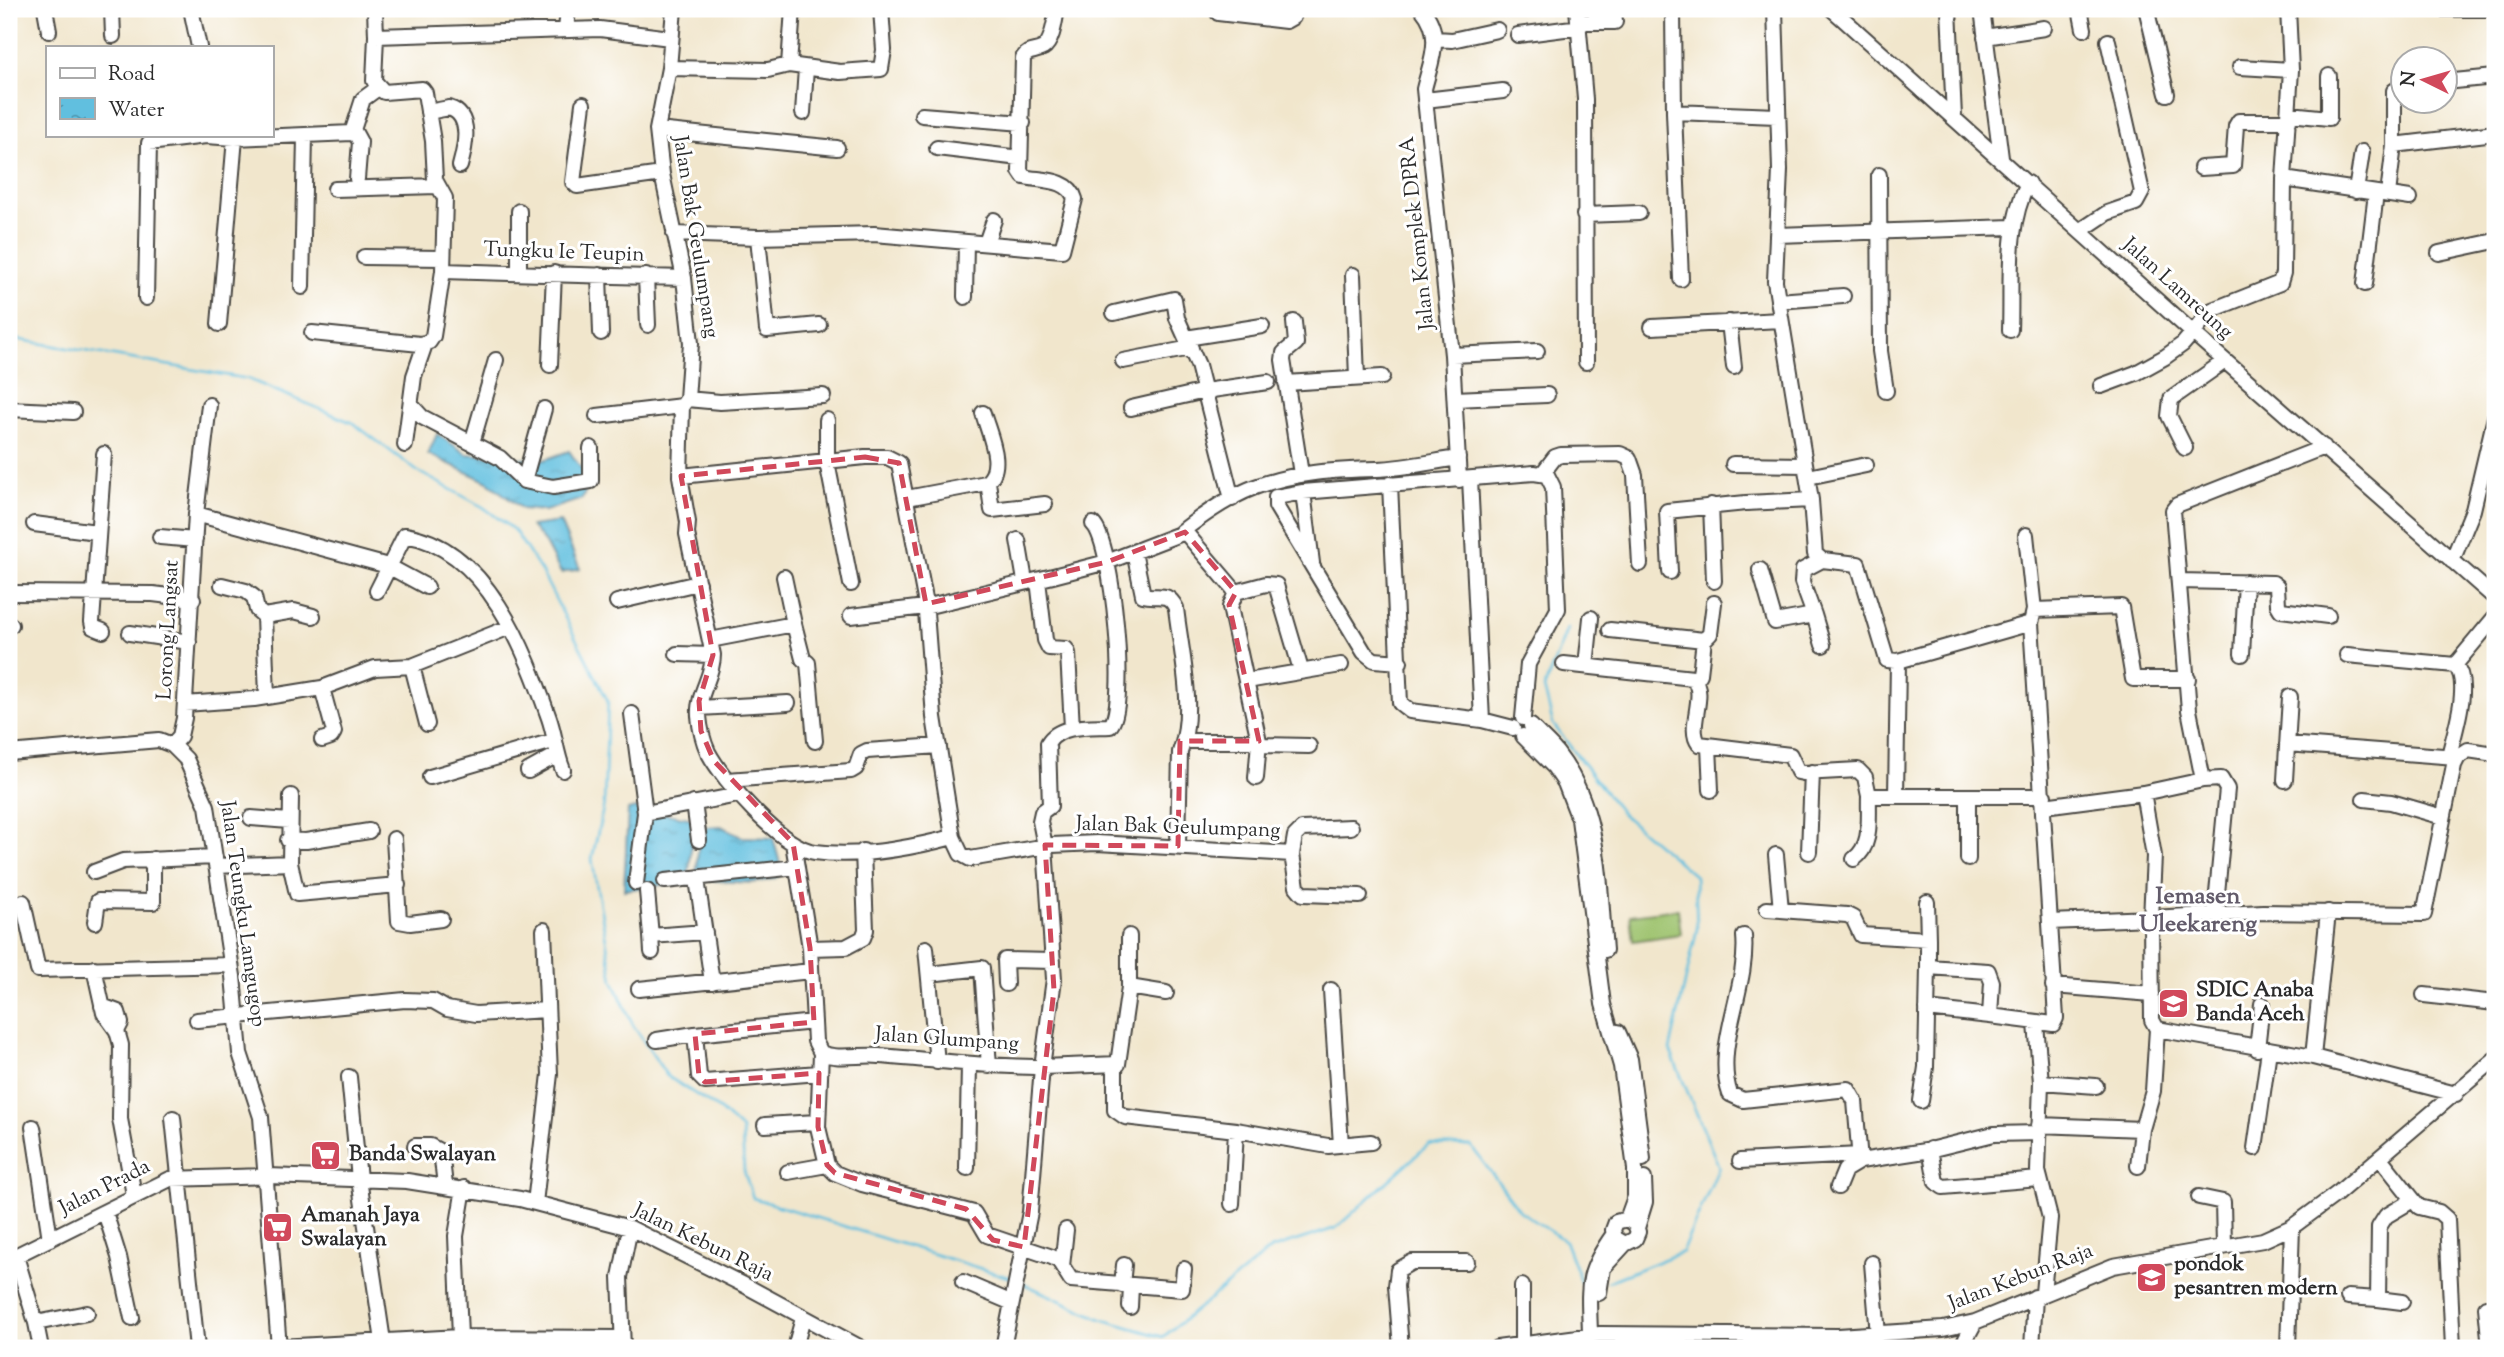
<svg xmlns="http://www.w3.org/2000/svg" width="2504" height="1357" viewBox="0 0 2504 1357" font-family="'Sorts Mill Goudy',serif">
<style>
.grass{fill:#9dc26d;stroke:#64764c;stroke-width:2}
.water{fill:url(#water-ripples);stroke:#467585;stroke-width:2}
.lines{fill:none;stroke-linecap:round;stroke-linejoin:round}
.stream{stroke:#61bfdf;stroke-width:2.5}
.minor-casing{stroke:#494743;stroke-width:18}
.minor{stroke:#fff;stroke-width:14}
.marked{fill:none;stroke:#d1495b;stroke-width:5;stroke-dasharray:14 9;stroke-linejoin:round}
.labels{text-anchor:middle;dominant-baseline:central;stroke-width:6;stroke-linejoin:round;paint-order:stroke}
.street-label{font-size:21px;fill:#2b2b2b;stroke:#fff}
.poi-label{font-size:21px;font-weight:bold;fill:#2b2b2b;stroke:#fff;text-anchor:start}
.quarter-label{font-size:24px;font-weight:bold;fill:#625b6a;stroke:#fff}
</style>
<defs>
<pattern id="water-ripples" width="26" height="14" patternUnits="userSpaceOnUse" patternTransform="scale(1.75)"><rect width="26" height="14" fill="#61bfdf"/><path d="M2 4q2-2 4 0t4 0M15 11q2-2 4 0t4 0" fill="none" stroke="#509bb5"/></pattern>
</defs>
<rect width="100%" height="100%" fill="#fff"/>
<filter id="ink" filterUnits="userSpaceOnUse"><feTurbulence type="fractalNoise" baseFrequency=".0143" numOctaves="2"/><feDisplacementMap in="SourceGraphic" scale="14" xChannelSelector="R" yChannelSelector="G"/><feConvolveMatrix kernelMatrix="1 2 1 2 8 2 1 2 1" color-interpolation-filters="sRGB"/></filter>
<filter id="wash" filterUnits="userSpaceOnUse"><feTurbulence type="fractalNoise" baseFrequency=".00686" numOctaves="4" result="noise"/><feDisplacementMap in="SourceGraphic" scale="28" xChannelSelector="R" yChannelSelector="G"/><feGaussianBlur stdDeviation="1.57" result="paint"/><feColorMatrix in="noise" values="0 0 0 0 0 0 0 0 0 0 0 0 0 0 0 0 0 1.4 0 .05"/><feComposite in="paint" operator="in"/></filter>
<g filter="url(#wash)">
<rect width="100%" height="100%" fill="#f1e6cc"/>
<!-- grass -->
<path class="grass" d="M1678,909L1681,934L1633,941L1630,915Z"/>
<!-- water -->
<path class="water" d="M437,434L467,454L544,460L569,451L590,481L582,499L545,511L522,509L488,482L428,454Z
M560,522L580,569L561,573L545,543L531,526Z
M635,808L694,819L688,881L624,890L628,810Z
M721,826L741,837L773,838L783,874C761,889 722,880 696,879L699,834L707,827Z"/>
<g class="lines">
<!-- stream -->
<path class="stream" d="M9,338L248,379L353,423L417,471L483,507L514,530L541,571L608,701L604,804L592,859L613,980L633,1025L667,1076L720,1110L742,1130L744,1171L753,1198L1011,1278
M1567,629L1544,688L1553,724L1622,814L1695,876L1697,929L1670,1050L1719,1167L1682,1252L1607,1282
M1020,1282L1101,1319L1163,1337L1271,1249L1336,1228L1429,1144L1471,1146L1520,1211L1565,1241L1581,1283H1586"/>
</g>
</g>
<g filter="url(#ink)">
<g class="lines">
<defs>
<path id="minor" d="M45,9L49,31
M112,9L113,36
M191,9L199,47
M375,9L376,36
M674,9L669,68L657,130L662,174L684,278L691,343L687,399L682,406L680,476L688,522L687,534L713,655C713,677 697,694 699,716C700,728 703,741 708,752C724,782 781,847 815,852C859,858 911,848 953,837L961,854L970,859L1052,845L1097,843L1292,854L1295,836L1302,829L1351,827
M1422,9C1444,35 1431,60 1424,89L1452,355L1459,480
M1577,9L1585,99L1586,362
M1673,9L1674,112
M1775,9L1780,170L1775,281L1811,500L1815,554L1822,560L1858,564L1887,660L1898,661L2031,623
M1832,9L2192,332L2495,598
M1949,9L1954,117
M1982,9L2001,158
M2080,9L2084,29
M2153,9L2147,12L2167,94
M2441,9H2495
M1218,13L1286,21L1293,17L1294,9
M1579,22H1615L1614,9
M566,30L568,9
M1518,35L1580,27
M1985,37L2044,28
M670,38L600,29L376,36L374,81L384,92L422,89L425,93L433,141L435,180L445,198L443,271L684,278
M1435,39L1452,40L1497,30
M789,65L793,9
M2240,67L2291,70
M669,68L768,70L789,65L840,72L881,69L884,50L881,9
M2444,82L2495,77
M1425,100L1503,91
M583,104L573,182L577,186L662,174
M428,112L449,108C473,115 465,148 460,166
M803,113L806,68
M2290,114L2329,118V76
M922,115L1023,123
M657,130L837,148
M354,131L360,142L357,179
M2394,145L2495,133
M937,148L1020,158
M2201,168L2233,166L2236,126L2239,121H2289
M1879,175L1880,351L1886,391
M2284,179L2410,198
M335,189L437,186
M2356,191L2362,152
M2388,194L2394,145V91L2402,86
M519,211V272
M1584,215L1639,213
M2080,231L2107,213L2136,203L2142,192L2108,41
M674,234L758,237L874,234L1062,250L1075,199C1069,178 1042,181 1024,177L1020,171L1023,58C1029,49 1034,53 1043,48C1053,42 1055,19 1057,9
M1777,235L2012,227
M758,237L767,330L819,325
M986,243L994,220
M2439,253L2495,241
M364,257L443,258
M599,275L601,333
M1353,275L1357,378
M646,276L648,325
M1681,279L1674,112L1777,116
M2365,284L2376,193
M302,287L305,136
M965,297L966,242
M146,298L149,143L206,136L235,138L352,133L363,99L378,88
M1778,301L1843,296
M1114,313L1174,299L1177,318L1198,365L1232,499
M1294,322L1296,343L1284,353L1283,360L1301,474
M1729,322L1734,367
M219,324L235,138
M1652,327L1780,320
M2010,330C2012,281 2005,228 2028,183
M312,333L420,344L429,342L433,336L443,271
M1186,338L1262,326
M1452,355L1537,351
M1123,361L1191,348
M550,365L554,273
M1286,383L1382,377
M2101,386L2136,373L2165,357L2183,344L2212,310L2280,283L2283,273L2284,179L2291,70L2288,9
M687,399L720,402L823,396
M1455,399L1547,395
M411,405L422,417L500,458L524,481L553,487L591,481V448
M1131,408L1205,391L1268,382
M9,409L73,412
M597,416L682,406
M827,420V462L851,584
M472,443L496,360
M405,445L414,376L425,344
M2185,448L2169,416L2171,399L2225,361
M1733,464L1805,465
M1542,474L1555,457L1561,455L1620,454L1629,458L1635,475L1640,564
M681,476L865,457H887L899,463L925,599L934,717L953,837
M1808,477L1866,465
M1470,479L1482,720
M524,481L544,409
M988,482L992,510L1045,504
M1390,484L1400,703L1410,711L1482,720L1513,728
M1303,492L1312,563
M907,498L986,483C1006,467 989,435 983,413
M1711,505L1714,581
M196,514L388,566L427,587
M34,524L97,532
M1093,524C1113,543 1129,709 1110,726C1091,727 1059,724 1048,743L1050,806L1042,812L1040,821L1045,846L1054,979L1042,1067L1118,1064L1129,987L1166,993
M1181,532C1203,515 1228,497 1255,487C1296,472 1334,470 1377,469C1404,468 1431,462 1458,458
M160,537L195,540
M1018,540L1025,581
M1134,552L1143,595C1158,599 1167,590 1176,608C1181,653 1196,710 1180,752L1178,846
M2452,561L2473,510L2495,417
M1760,570L1775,622L1814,615L1802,582L1803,570L1822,560
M1670,572L1667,511L1746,503L1811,500
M784,577L794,624
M1038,580L1045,640L1049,648L1066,649L1068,653L1072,728
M2179,581L2273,583L2277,586L2278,605L2281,610L2328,616
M222,585L246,591L254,597L257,610L264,616L267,697
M377,591L405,535C487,548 525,650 549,718C555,735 556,753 563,770
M9,593L153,594L193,599
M617,602L698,583
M2034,610L2121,607L2133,679H2188
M1814,615L1823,645
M264,616L294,611L313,616
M851,616L925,607L1053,576L1107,562L1185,532L1236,592L1266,584L1276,585L1301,670
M9,626L11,625
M1610,630L1704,640L1710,634L1714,603
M103,631L93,627L92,622L104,454
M130,633L189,642
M710,640L794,624L803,659L808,663L815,741
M677,654L713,655
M2242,654L2246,582
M2347,655L2455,665C2472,682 2454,733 2449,756
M1400,662L1374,660L1364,652L1276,506V497L1303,492L1534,473L1547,475L1553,487L1558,609L1528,664L1523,718
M1564,664L1693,678C1708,695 1686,727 1699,744L1790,755L1798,772L1803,773L1858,770L1865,777L1869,796H2044
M2455,665L2495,617
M412,666L427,724
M1586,666L1591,618
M1696,680L1700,674L1704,640
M1247,681L1341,665
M185,704L254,699L322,688L375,668L412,666L510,627
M699,708L788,703
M632,714L645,813L636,883
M1531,726C1539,735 1549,743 1557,753C1601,809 1599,883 1605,950
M1523,736L1554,767L1565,783L1579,819L1603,1004L1621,1066L1635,1169V1197L1627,1219L1616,1222L1613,1230L1615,1238L1625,1244L1635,1239L1638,1232L1635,1224L1627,1219
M322,740L331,737L334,732L322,688
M1186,741H1259L1230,607L1236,592
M2287,744L2456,757
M172,745L180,736L184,718L196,514L209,405
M1260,745L1309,746
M1709,746L1711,790
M9,753L159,740L172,745L186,759L207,806L233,976L240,1053L261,1117L279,1348
M528,771L557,755
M430,777L553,741
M1256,778L1259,741
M727,780L851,771L856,768L861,754L867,751L939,746
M2203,780L2221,779L2227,789L2215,914
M2285,780L2290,697
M1896,796L1898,661
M1968,796V859
M2364,799L2391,802L2443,817
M694,803L699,840
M2044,806L2143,793L2203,780L2189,710L2173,510L2177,505L2324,447
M645,813L738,795
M251,818L289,821
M394,839L399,921L410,923L441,919
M288,840L306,841L369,831
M793,843L810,948L815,1041L821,1053C838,1060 861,1054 880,1056C934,1060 987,1067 1042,1067L1030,1212L1003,1348
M1809,852L1812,772
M1292,854L1297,887L1303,894L1360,896
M1776,855L1781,910
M1854,859C1873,845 1868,818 1869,796
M290,863L291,796
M216,866L290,863L297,894L398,885
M94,872L123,861L215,857
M665,881L797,867
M698,886L712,982
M647,891L651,936
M23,902L38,970L231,965
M1927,902L1928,939
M1767,909L1847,915L1853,918L1861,935L1928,939V967
M95,922L98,901L153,902V859
M2050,922L2151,918L2154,856L2143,793
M1744,936C1749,987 1713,1046 1730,1094L1743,1100L1848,1089L1855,1101L1860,1161
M810,948L846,947L863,938L866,930L863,851
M926,948L937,1062
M652,952L651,936L705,932
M94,968L104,1013L117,1031L121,1045L120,1119L134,1195
M929,974L982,968L989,1066
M1006,984L1005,960L1053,961
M2053,986L2152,994
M1129,987V936
M639,989L811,971
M1331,990L1341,1145
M2424,995L2495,1003
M102,1006L118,1012L121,1023L117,1031
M1927,1009L1990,1016
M197,1020L405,1000L433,1001L447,1009L476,1014L547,1010
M2036,1024L2041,1082L2038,1171L2050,1218L2043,1293
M1618,1032L1630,1059L1643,1159
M695,1034L814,1022
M657,1040L695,1034L699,1076L705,1082L819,1073
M2257,1049L2262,1004
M821,1053L818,1127L827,1165L835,1173L862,1184L974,1213L987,1235L1052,1257L1059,1261L1071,1280L1182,1289L1184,1269
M2313,1057L2328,912
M1115,1065V1110L1125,1117L1236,1130L1328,1146L1371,1142
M349,1077L359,1179L384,1348
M2041,1082L2096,1086
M2456,1094L2313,1057L2157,1029L2152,1020L2151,918L2263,912L2424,914L2454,765L2458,757L2468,750L2495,754
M1921,1101L1926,1067L1928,967L1988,971L1992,982L1990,1016L2053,1024L2056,1018L2031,623L2034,610L2026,535
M173,1118L197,1348
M765,1125L817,1122
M2039,1125L2142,1129
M33,1127L50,1239
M415,1146H430L441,1152L445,1185
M2255,1148L2269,1050
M1930,1149L1936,1182L1943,1187L2039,1179
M2381,1159L2419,1207L2439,1212L2447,1219L2453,1348
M1740,1161L1860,1155
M2138,1166L2142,1129L2153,1091L2157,1029
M967,1168L969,1065
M788,1172L827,1165
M1838,1187L1845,1170L1860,1161L1925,1151L1994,1134L2039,1133
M2199,1197L2223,1202L2224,1246
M535,1203L550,1074L544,930
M1232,1204L1236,1130
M105,1212L119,1257L132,1318
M1637,1228L1645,1202L1644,1179
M16,1256L36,1323L87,1313
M9,1259L170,1179L268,1176L407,1181L520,1199L630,1228L748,1287L861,1348
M1872,1263L1878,1335
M1062,1266L1066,1230
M963,1282L1010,1302
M1122,1285L1124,1265
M1522,1286V1343
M1599,1293L1603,1268L1625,1244
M2348,1297L2378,1299
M2402,1302L2378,1299L2379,1227L2386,1216L2413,1200
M1130,1307L1131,1286
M2486,1307L2490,1348
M36,1323L41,1348
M1590,1335C1589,1287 1584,1276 1613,1235
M460,1337L456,1236L464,1188
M279,1347L460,1337L622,1338
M623,1348L620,1277L630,1228
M795,1348L803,1318
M1401,1348L1396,1286L1398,1270L1412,1262H1467
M1497,1348L1600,1334L1838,1336L1943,1329L1975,1322L2113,1266L2263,1240L2292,1227L2338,1193L2495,1059
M1961,1348L1975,1322
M2032,1348L2035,1297
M2288,1348L2292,1227"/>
</defs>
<!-- minor casing -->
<use href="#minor" class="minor-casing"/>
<!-- minor -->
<use href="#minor" class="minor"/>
</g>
</g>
<!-- marked area -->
<path class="marked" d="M865,457L899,463L926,604L1107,562L1185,532L1236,592L1229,605L1259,741H1180L1178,846L1045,845L1054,990L1024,1247L993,1240L966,1209L835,1173L827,1165L818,1127L819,1073L705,1082L699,1076L695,1034L814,1022L810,948L793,843L714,761L701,731L699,701L713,655L681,476Z"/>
<!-- icons -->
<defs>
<symbol id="school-square" viewBox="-11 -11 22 22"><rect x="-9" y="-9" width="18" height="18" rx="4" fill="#d1495b" stroke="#fff"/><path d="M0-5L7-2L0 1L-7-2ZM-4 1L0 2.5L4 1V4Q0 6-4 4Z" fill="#fff"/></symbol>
<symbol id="supermarket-square" viewBox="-11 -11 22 22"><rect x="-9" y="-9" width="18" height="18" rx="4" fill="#d1495b" stroke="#fff"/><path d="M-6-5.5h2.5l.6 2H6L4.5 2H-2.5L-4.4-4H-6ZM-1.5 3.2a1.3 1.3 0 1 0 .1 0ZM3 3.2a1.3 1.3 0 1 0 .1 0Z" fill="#fff"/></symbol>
<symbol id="university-square" viewBox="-11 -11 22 22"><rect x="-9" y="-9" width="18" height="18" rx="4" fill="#d1495b" stroke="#fff"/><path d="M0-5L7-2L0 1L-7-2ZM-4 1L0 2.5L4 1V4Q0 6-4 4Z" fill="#fff"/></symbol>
</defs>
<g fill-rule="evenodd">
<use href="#school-square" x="2156" y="986" width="35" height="35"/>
<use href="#supermarket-square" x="308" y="1138" width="35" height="35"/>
<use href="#supermarket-square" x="260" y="1210" width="35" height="35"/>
<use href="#university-square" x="2134" y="1260" width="35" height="35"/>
</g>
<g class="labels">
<!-- street labels -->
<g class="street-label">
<text transform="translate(1418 233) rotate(-96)">Jalan Komplek DPRA</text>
<text transform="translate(695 237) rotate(81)">Jalan Bak Geulumpang</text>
<text transform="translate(564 253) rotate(2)">Tungku Ie Teupin</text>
<text transform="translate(2177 289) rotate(42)">Jalan Lamreung</text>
<text transform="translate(169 630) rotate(-87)">Lorong Langsat</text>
<text transform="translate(1178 828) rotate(2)">Jalan Bak Geulumpang</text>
<text transform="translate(242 914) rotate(82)">Jalan Teungku Lamgugop</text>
<text transform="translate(947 1040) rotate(4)">Jalan Glumpang</text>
<text transform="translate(105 1188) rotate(-27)">Jalan Prada</text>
<text transform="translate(703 1243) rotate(26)">Jalan Kebun Raja</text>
<text transform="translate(2021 1278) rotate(-21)">Jalan Kebun Raja</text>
</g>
<!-- poi labels -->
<g class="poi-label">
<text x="2196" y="991">SDIC Anaba<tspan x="2196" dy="24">Banda Aceh</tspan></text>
<text x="349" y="1155">Banda Swalayan</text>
<text x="301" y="1216">Amanah Jaya<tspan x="301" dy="24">Swalayan</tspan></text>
<text x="2174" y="1265">pondok<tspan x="2174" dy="24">pesantren modern</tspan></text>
</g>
<!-- quarter labels -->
<g class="quarter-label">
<text x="2198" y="897">Iemasen<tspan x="2198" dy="28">Uleekareng</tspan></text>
</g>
</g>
<!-- margin -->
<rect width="2504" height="1357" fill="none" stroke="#fff" stroke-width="35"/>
<!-- legend -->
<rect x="46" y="46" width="228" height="91" fill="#ffffff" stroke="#aaaaaa" stroke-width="2"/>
<rect x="60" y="68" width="35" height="10" fill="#ffffff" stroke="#aaaaaa" stroke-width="2"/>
<text x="108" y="80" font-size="21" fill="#2b2b2b">Road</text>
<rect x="60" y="98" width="35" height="21" fill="url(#water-ripples)" stroke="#aaaaaa" stroke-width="2"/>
<text x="108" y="116" font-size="21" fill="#2b2b2b">Water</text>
<!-- north arrow -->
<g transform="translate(2424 80) rotate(275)"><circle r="33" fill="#ffffff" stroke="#aaaaaa" stroke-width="2"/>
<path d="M0-5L12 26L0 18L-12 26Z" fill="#d1495b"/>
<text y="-10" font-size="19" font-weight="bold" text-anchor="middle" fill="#2b2b2b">N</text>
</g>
</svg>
